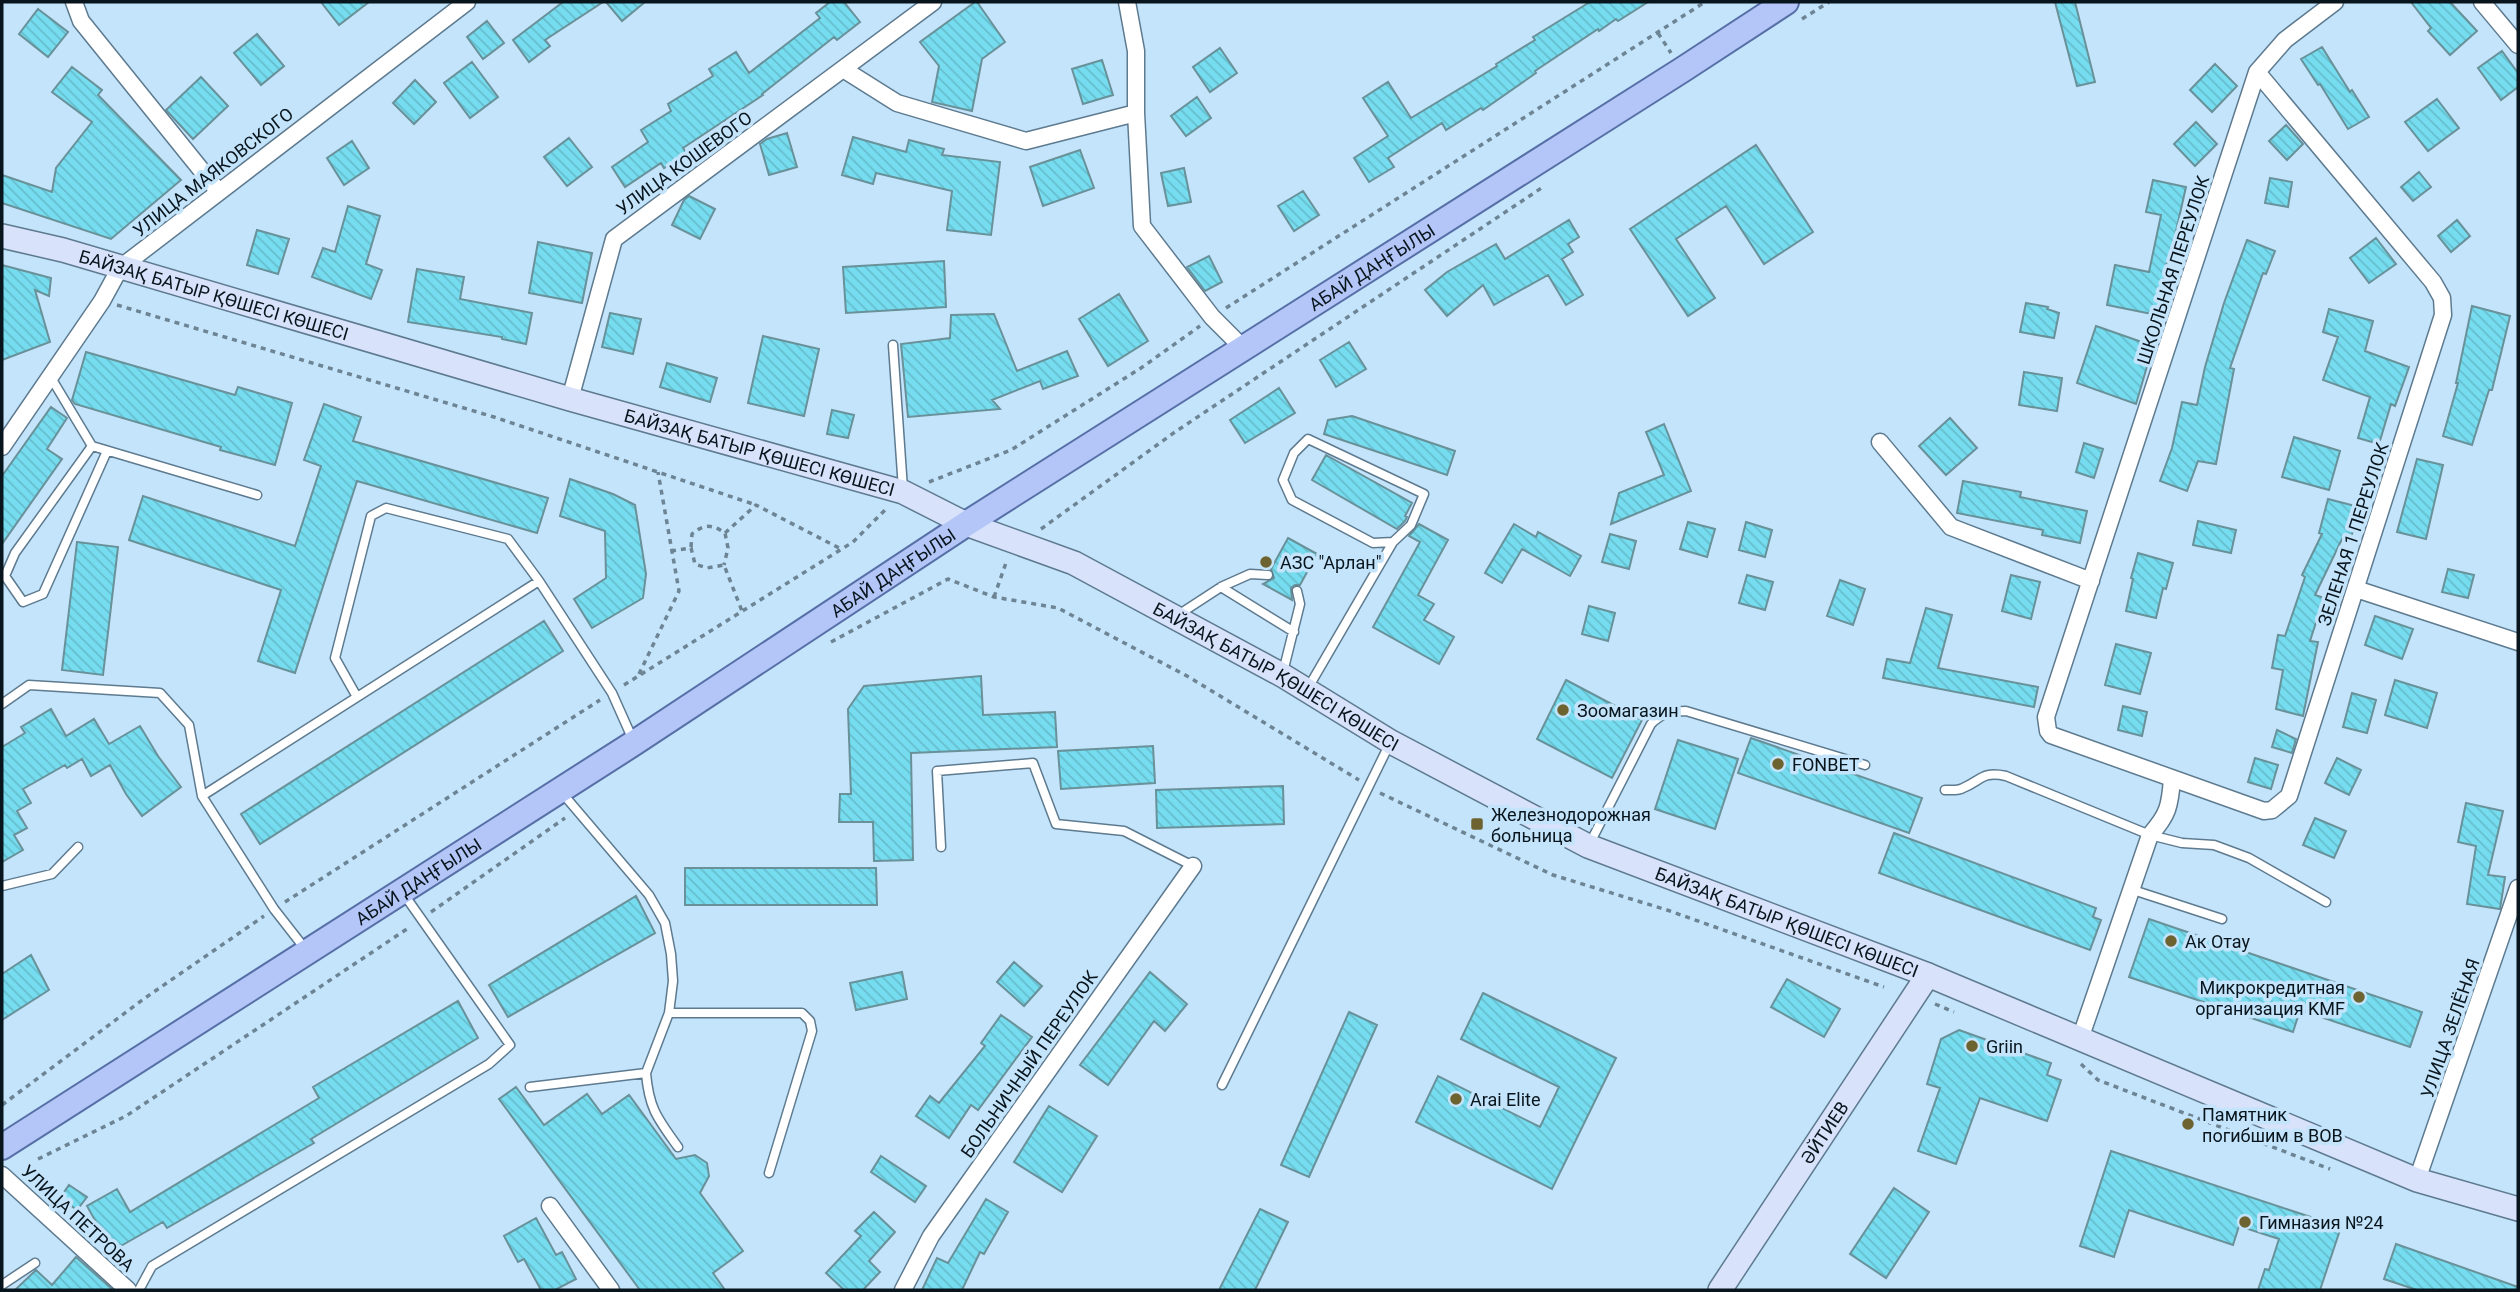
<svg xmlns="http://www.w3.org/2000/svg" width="2520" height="1292" viewBox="0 0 2520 1292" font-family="Roboto,sans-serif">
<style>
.building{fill:url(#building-back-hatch);stroke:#689199;stroke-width:2}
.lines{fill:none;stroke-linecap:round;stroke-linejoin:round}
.lane-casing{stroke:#5d7a8f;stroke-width:11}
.street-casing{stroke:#5d7a8f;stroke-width:19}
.secondary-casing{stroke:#5d7a8f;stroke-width:26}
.primary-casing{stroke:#576fa7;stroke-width:28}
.path{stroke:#6d8494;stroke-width:3.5;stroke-dasharray:5 5;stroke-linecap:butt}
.lane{stroke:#fff;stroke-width:8}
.street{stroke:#fff;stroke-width:16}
.secondary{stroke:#d9e2fb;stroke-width:23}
.primary{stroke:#b3c6f7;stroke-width:24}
.poi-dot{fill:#6d6330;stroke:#c4e4fb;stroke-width:2.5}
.labels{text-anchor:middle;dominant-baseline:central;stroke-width:7;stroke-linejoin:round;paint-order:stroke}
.street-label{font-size:18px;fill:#09151d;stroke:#c4e4fb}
.poi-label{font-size:18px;fill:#09151d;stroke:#c4e4fb;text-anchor:start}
</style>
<defs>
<pattern id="building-back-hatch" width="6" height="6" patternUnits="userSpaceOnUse" patternTransform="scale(1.75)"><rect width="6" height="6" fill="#76ddf0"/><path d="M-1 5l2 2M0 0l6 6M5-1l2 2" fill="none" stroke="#65bdcd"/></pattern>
</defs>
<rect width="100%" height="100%" fill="#c4e4fb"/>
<!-- building -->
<path class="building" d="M321,2H369L339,25Z
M563,2H603L545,40L550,46L529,62L513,40Z
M606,2H645L622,21Z
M830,2H844L860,22L837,40L834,37L762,94L763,95L683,148L687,154L664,168L661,163L625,187L612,167L648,142L641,130L671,111L668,104L713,76L709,69L736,52L749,73L820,18L816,13Z
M975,2H977L1005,42L982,59L972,111L932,102L939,66L920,42Z
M1590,2H1648L1618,21L1616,19L1599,31L1598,29L1535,71L1536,73L1483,110L1481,108L1446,130L1442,123L1388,158L1394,167L1369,182L1354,158L1388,136L1363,98L1388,82L1411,118L1497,66L1496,64L1535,40L1533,37Z
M2055,2H2075L2095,82L2077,86Z
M2411,2H2450L2477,31L2450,55L2428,31L2431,28Z
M38,9L68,32L48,57L19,34Z
M487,21L504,43L483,59L467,37Z
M257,34L284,66L261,85L234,53Z
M2322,47L2350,92L2352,90L2369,117L2348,129L2320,84L2318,85L2301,59Z
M1220,48L1237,73L1210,92L1193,67Z
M2502,51L2518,73V87L2501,100L2478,68Z
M1102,60L1113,95L1083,104L1072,69Z
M472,62L498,97L470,118L444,83Z
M2215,64L2237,86L2212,112L2190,90Z
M72,67L102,90L98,95L181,180L111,239L2,203V175L52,192L56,168L92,122L52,92Z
M201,77L228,106L193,139L166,110Z
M415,80L436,102L414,124L393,103Z
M1197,97L1211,118L1186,136L1171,116Z
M2437,99L2459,128L2428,151L2405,122Z
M2196,122L2217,144L2195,166L2174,144Z
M2286,125L2303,144L2287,160L2269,141Z
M787,133L797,167L769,175L760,144L767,139Z
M853,137L906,152L909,140L944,149L942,155L1000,162L991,235L947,230L952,191L876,173L873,184L842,175Z
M569,138L592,167L567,186L544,157Z
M352,141L369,168L344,185L327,158Z
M1756,145L1813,232L1764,264L1726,206L1676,239L1715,298L1688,316L1630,229Z
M1080,150L1094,188L1043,206L1030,167Z
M1184,168L1191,202L1168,206L1161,173Z
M2419,172L2431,187L2413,201L2401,187Z
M2270,178L2292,182L2288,207L2265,203Z
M2153,180L2186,187L2169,262H2167L2157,315L2107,305L2115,265L2149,272L2161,215L2146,212Z
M1303,191L1319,215L1294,231L1278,206Z
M689,196L715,209L700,239L672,225L684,200Z
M348,206L380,216L366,264L382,270L371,299L312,277L323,248L335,252Z
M1569,220L1579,237L1568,244L1573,252L1562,259L1583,295L1566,305L1548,275L1494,305L1483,285L1447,316L1425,290L1447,272L1496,244L1505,259Z
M2457,220L2470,236L2451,252L2438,236Z
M257,230L289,239L278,274L247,265Z
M2376,238L2396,264L2369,283L2350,258Z
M2247,240L2275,251L2266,274L2263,273L2230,368L2234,369L2216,464L2198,461L2187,491L2160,481L2172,448L2182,402L2197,405L2205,367L2224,303Z
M538,242L592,253L582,303L529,293Z
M1209,256L1222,282L1205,291L1187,267Z
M944,261L946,307L846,313L843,267Z
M2,265L51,278L49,296L35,290L50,342L2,360Z
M417,269L464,277L460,299L532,313L526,344L502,339V337L408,322Z
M1119,294L1148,341L1108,366L1079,319Z
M2026,303L2048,307L2047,309L2059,313L2054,338L2020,332Z
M2472,306L2510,316L2492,390H2489L2472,445L2443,436L2458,383H2456Z
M2329,309L2373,321L2365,351L2409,367L2395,406L2391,404L2379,444L2358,438L2370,397L2323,380L2338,337L2323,332Z
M610,313L641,319L633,354L602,347Z
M994,314L1017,371L1067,351L1078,376L1043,389L1040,381L992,400L1000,409L908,417L901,344L950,338L951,315Z
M2096,326L2153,346L2136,404L2077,383Z
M763,336L819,349L804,416L748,403Z
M1349,342L1366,369L1336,387L1320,360Z
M86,352L235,395L238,387L292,403L275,465L220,450L221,447L75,404L72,400Z
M667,363L717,378L710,402L660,387Z
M2024,372L2062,378L2057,411L2019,405Z
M1279,388L1295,413L1245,443L1230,420Z
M324,404L361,417L353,441L548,498L537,533L357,481L295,673L258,661L281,590L129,540L143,496L295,546L321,466L304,460Z
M51,407L67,418L47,449L62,459L2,544V476Z
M832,410L854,415L848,438L827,434Z
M1352,416L1455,451L1447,475L1324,434L1328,420Z
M1950,418L1977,448L1946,475L1919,446Z
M1664,424L1691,491L1611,524L1619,493L1664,475L1646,432Z
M2294,437L2340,451L2329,490L2282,477Z
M2084,443L2103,449L2094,478L2076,472Z
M1326,455L1412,503L1405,516L1407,517L1405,521L1397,529L1312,480Z
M2417,459L2443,465L2426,539L2397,532Z
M570,479L613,494L635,505L646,574L643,598L592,628L574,599L606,578L605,531L560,516Z
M1963,481L2021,492L2020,497L2087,511L2080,543L2042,535L2043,530L1957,513Z
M2328,499L2359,507L2350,542L2342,539L2315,595L2324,598L2310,641L2318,642L2303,716L2276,709L2283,670L2272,668L2278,635L2285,636L2305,577L2302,575L2322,534L2319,533Z
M2198,521L2236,530L2231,553L2193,545Z
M1688,522L1715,529L1707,557L1680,549Z
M1746,522L1772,530L1765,557L1739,550Z
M1419,524L1448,540L1418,595L1434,604L1424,620L1454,637L1439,664L1373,627L1420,542L1409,536Z
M1514,524L1536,537L1538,532L1581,556L1570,576L1522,549L1502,583L1485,573Z
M1610,534L1636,541L1629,569L1602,562Z
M1288,538L1317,554L1300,585H1295L1291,588L1292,600L1263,584L1274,578L1271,569Z
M77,542L118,547L103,675L62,670Z
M2138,553L2173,563L2166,589L2163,588L2156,618L2126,611L2133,579L2131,578Z
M2448,569L2474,575L2468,598L2442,592Z
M1747,575L1773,582L1765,610L1739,603Z
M2011,575L2040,582L2031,619L2002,611Z
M1840,580L1865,589L1853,625L1827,616Z
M1589,606L1615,613L1608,641L1582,634Z
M1926,608L1952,615L1938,668L2038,687L2034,707L1883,678L1887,659L1910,663Z
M2375,616L2413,629L2402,659L2365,645Z
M544,621L563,651L260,844L241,814Z
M2116,644L2151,653L2140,694L2105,685Z
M981,676L983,715L1055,712L1057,747L911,753L913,860L874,861L873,822H839L840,794H851L848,709L864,686Z
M1566,680L1642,720L1612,778L1537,739Z
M2395,680L2437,693L2427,728L2385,715Z
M2352,693L2376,700L2367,733L2343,727Z
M2123,706L2147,712L2142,736L2118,730Z
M51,709L66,736L94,719L109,744L140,726L158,756L181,787L142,816L126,794L110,765L91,776L82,759L67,768L65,765L23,789L31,803L17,811L27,828L14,835L23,850L2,862V747L25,733L21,727Z
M2277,730L2296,739L2292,753L2272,747Z
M1751,738L1922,798L1909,833L1738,773Z
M1678,740L1738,759L1715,829L1655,809Z
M1153,746L1155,783L1061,789L1058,751Z
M2255,758L2278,765L2271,789L2248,782Z
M2337,758L2361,770L2349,795L2325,783Z
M1283,786L1284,824L1157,828L1156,790Z
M2466,803L2503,811L2488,875L2505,877L2500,909L2467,904L2476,846L2458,842Z
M2315,818L2346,831L2334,858L2303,845Z
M1894,833L2096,908L2093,917L2101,920L2090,950L1879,873Z
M685,868H876L877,905H685Z
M636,896L655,933L508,1017L489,985Z
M2149,919L2422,1012L2410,1047L2300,1010L2293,1032L2129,977Z
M31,955L49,990L2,1020V974Z
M1014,962L1042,986L1024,1006L997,982Z
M902,972L907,999L856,1010L850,983Z
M1150,972L1187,1004L1165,1031L1154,1021L1108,1085L1080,1065Z
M1787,979L1840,1009L1824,1037L1771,1007Z
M1483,993L1616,1058L1552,1189L1416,1122L1438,1076L1540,1127L1559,1087L1461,1039Z
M458,1001L478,1038L311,1139L314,1143L167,1228L163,1222L112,1251L87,1206L117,1189L130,1212L319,1098L313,1087Z
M1349,1012L1377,1025L1309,1177L1281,1165Z
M1001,1015L1032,1037L978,1110L971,1105L949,1138L916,1116L930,1096L939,1103L985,1046L981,1043Z
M1959,1030L2051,1063L2047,1075L2061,1080L2047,1121L1980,1098L1956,1164L1918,1151L1940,1088L1927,1084L1941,1039Z
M516,1087L544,1125L587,1094L602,1114L629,1095L676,1159L695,1155L707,1163L709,1176L700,1193L743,1251L713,1273L725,1290H640L499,1099Z
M1049,1106L1097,1136L1062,1192L1014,1162Z
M2111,1151L2341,1227L2320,1290H2258L2265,1269L2269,1270L2279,1239L2239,1226L2233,1245L2129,1210L2114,1257L2080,1246Z
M881,1156L926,1186L915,1202L871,1172Z
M69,1185L87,1197L77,1210L60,1198Z
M1894,1188L1929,1212L1886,1278L1850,1254Z
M986,1199L1008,1212L984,1254L980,1252L962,1290H922L937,1258L948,1263Z
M1260,1209L1288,1222L1255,1290H1219Z
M874,1212L895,1232L869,1261L880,1272L863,1290H844L826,1273L861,1236L855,1231Z
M536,1218L556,1255L562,1252L576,1279L555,1290H541L524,1259L518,1262L504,1236Z
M2396,1244L2518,1287V1290H2417L2384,1279Z
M76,1257L113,1290H15L36,1270L52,1285Z"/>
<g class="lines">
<defs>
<path id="lane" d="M893,345L903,489
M50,376L92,446L257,495
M1308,439L1424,494L1411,525L1393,542L1373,543L1292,500L1283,480L1294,453Z
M92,446L15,553L5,576L23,602L43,594L107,451
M1221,587L1294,632
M1178,615L1221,587L1250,574L1268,575
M1283,672L1300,604L1297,591
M1308,688L1393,542
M357,697L335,658L371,516L386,508L508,539L539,581L612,693L633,740
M2,704L29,685L160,693L189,725L202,796L274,909L306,950
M1945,790C1951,790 1958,791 1963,788C1982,780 1982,771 2006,776L2150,835L2182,843L2214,845L2249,858L2326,902
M563,794L649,895L665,923L671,954L673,981L669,1013
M202,796L539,581
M1590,843L1651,724C1662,713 1671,711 1686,711L1865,765
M941,847L937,771L1033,763L1056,824L1124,831L1193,866
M2,886L52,874L78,847
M2130,889L2222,919
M646,1073C649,1109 658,1119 678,1147
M1222,1085L1389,745
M530,1087L646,1073L669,1013H802L810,1021L812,1031L769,1173
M2,1285L35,1263
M139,1290L152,1266L489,1064L510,1045L403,893"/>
<path id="street" d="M74,2L81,21L219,192
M1127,2L1136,51V113L1142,226L1212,317L1243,348
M2482,2L2518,45
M843,69L897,103L1026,141L1136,113
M2257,72L2433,282L2442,298L2443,315L2289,796L2272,810L2264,811L2051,735L2048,731L2046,717L2257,72L2285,40L2335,2
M570,399L614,239L933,2
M1880,442L1951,527L2091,581
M2,447L102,301L120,268L467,2
M2356,589L2518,642
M2080,1039L2150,835C2168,815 2170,806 2172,779
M2,1175L128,1290
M2417,1180L2518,888
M550,1206L611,1290
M903,1290L931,1236L1193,866"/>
<g id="secondary">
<path id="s1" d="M2,236L63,250L570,399L903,492L966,524L1074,563L1282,675L1391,742L1588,846L1928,975L2417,1180L2518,1209"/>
<path id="s2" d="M1720,1290L1928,975"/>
</g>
<g id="primary">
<path id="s3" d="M2,1147L634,743L966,524L1682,70L1786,2"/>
</g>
</defs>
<!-- lane casing -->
<use href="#lane" class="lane-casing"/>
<!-- street casing -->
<use href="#street" class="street-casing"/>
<!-- secondary casing -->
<use href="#secondary" class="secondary-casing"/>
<!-- primary casing -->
<use href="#primary" class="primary-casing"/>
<!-- path -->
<path class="path" d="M1802,19L1829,2
M1658,33L1671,53
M117,305L494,417L756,505
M1226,308L1705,2
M929,482L1011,450L1141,368L1200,326
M1041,529L1175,432L1543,187
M725,533L756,505L841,549
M691,547L692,534C704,524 712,524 725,533L728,548L724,565
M671,551L691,548L695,564L707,568L724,565L742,611
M994,597L1007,560
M831,642L948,579L994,597L1058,608L1187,676L1359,780
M639,674L679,591L658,472
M624,685L853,542L887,508
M1380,793L1553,875L1667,910L1884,987
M285,902L600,700
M431,912L565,818
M1935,1004L1954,1012
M2081,1064L2098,1080L2330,1169
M2,1105L145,998L264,916
M38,1159L126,1116L410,927"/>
<!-- lane -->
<use href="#lane" class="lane"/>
<!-- street -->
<use href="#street" class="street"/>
<!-- secondary -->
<use href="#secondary" class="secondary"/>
<!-- primary -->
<use href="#primary" class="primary"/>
</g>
<!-- markers -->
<g class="poi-dot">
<circle cx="1266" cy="562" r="7"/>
<circle cx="1563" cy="710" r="7"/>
<circle cx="1778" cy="764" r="7"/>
<rect x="1470" y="817" width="14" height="14" rx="3.5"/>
<circle cx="2171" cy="941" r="7"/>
<circle cx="2359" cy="997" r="7"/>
<circle cx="1972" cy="1046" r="7"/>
<circle cx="1456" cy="1099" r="7"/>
<circle cx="2188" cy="1124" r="7"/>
<circle cx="2245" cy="1222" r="7"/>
</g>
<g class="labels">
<!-- street labels -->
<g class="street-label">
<text transform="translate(684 163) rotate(-36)">УЛИЦА КОШЕВОГО</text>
<text transform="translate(213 172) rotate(-38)">УЛИЦА МАЯКОВСКОГО</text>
<text stroke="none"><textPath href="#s3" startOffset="1628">АБАЙ ДАҢҒЫЛЫ</textPath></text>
<text transform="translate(2173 270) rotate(-72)">ШКОЛЬНАЯ ПЕРЕУЛОК</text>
<text stroke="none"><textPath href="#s1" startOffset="220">БАЙЗАҚ БАТЫР ҚӨШЕСІ КӨШЕСІ</textPath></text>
<text stroke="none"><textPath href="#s1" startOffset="788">БАЙЗАҚ БАТЫР ҚӨШЕСІ КӨШЕСІ</textPath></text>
<text transform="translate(2353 534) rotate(-72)">ЗЕЛЕНАЯ 1 ПЕРЕУЛОК</text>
<text stroke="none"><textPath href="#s3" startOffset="1060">АБАЙ ДАҢҒЫЛЫ</textPath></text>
<text stroke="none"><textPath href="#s1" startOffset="1354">БАЙЗАҚ БАТЫР ҚӨШЕСІ КӨШЕСІ</textPath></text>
<text stroke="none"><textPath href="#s3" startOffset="494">АБАЙ ДАҢҒЫЛЫ</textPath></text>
<text stroke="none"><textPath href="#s1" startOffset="1922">БАЙЗАҚ БАТЫР ҚӨШЕСІ КӨШЕСІ</textPath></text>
<text transform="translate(2450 1028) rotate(-71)">УЛИЦА ЗЕЛЁНАЯ</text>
<text transform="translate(1029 1064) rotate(-55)">БОЛЬНИЧНЫЙ ПЕРЕУЛОК</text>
<text stroke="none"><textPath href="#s2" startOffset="189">ӘЙТИЕВ</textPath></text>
<text transform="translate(78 1218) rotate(43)">УЛИЦА ПЕТРОВА</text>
</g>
<!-- poi labels -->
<g class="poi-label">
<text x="1280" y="562">АЗС "Арлан"</text>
<text x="1577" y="710">Зоомагазин</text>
<text x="1792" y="764">FONBET</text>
<text x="1491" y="814">Железнодорожная<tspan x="1491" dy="21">больница</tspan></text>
<text x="2185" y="941">Ак Отау</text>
<text x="2345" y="987" text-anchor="end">Микрокредитная<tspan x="2345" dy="21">организация KMF</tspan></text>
<text x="1986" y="1046">Griin</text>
<text x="1470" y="1099">Arai Elite</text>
<text x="2202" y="1114">Памятник<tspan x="2202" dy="21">погибшим в ВОВ</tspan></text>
<text x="2259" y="1222">Гимназия №24</text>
</g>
</g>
<!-- border -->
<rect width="2520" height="1292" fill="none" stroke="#09151d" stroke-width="7"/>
</svg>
